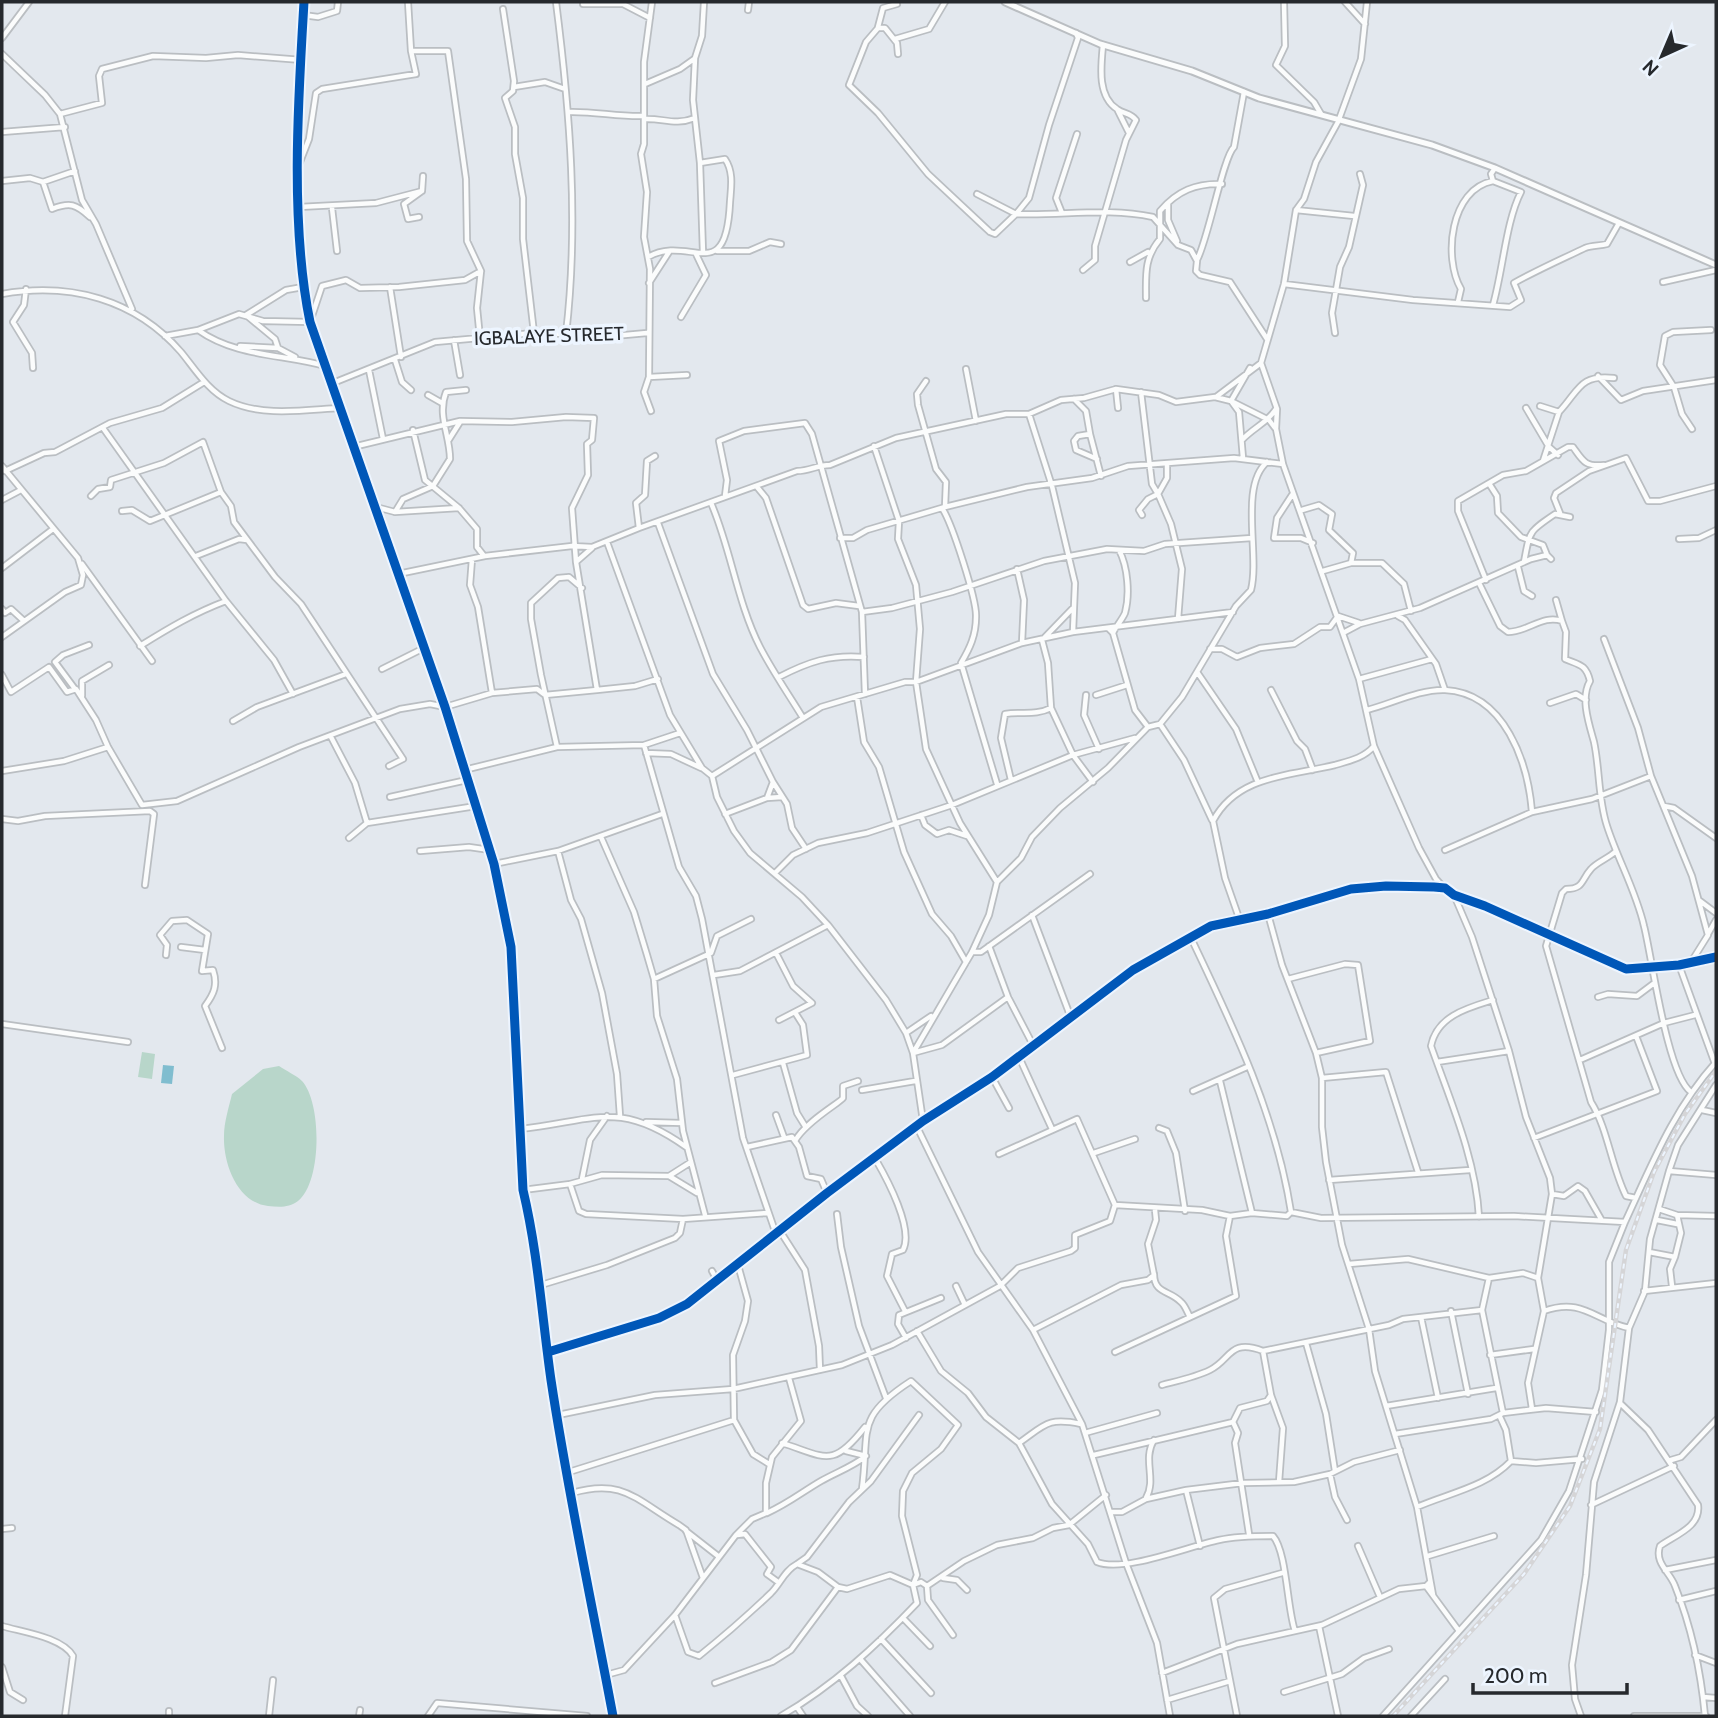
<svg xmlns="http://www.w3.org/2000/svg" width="1718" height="1718" viewBox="0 0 1718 1718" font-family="Cabin,sans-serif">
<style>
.green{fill:#b8d6ca}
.water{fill:#80bdcf}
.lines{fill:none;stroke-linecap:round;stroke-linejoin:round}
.minor-casing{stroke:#babec2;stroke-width:8}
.tertiary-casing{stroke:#babec2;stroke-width:9}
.minor{stroke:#fbfcfc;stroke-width:4.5}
.tertiary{stroke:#fbfcfc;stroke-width:5}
.rail-casing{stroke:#d5d5d7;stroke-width:4.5}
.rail{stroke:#edf5ff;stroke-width:2;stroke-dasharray:5;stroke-linecap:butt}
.cycleway-casing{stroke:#edf5ff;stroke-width:13}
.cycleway{stroke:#0057b8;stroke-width:9}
.labels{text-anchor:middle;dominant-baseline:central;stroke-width:7;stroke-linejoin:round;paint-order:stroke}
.street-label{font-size:19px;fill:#26292d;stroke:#edf5ff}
</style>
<rect width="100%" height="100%" fill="#e3e8ee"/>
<!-- green -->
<path class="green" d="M142,1052L155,1054L152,1079L138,1077Z
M279,1066C286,1071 296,1075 302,1081C322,1103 322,1182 298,1201C289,1208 279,1207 268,1206C238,1203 223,1164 224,1136C224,1122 229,1107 232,1094L263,1069Z"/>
<!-- water -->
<path class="water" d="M163,1065L174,1066L172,1084L161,1083Z"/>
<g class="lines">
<defs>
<path id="minor" d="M556,2C570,112 579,223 566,334
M1284,2L1285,46L1276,65L1314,102L1321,114
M1345,2L1365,24
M1367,2L1361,59L1338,122L1316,162L1304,199L1296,210L1284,284L1261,363L1277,409L1276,429L1283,464L1359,679L1374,746L1419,848L1436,879L1444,888
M583,4H623L650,18
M503,9L514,81L513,91L505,98L515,127V154L523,198V239L534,333
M748,10L749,2
M303,15L318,17L337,11L338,2
M878,27L883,8L897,4
M2,38L29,2
M895,39L929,29L945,2
M411,51H448L466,179L467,241L481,271L477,308L480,338
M2,54L45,95L60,114L82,200L96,224L132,309
M898,54L897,43L885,28H878L866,42L849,85L878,113L928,174L990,232L995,234L1016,214C1062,216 1107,207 1153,217L1178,245L1191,250L1197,261L1196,271L1200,275L1230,282L1267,339
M645,84L680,69L694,59
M514,87L545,82L565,89
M1118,111L1129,133
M568,112C594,111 618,117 644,116
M60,114L102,103L99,76L102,69L153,56L206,58L238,55L302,60
M644,119C664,118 674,126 695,118
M2,132L65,127
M300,162L309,139L316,93L322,89L416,74L411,51L408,2
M2,181L30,178L43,182L75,171
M43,182L52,209C70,202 76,204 90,217
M422,191L423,176
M977,194L1016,214L1029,198L1049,125L1078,38L1076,33
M1168,203V220L1177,241
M299,207L376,203L422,191L404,204L408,219L419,217
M332,208L337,251
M1296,210L1354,216
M1062,213L1056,198L1077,134
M717,251H749L770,242L781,244
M703,253L700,163L693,100L695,58L702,36L704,2
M648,257C690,233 726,289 730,202C731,188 734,172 725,159L700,163
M1197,260C1209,237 1223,157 1234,147L1244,92
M1130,262L1148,252
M1083,270L1095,260V246L1126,140L1136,120C1131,113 1124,114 1117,109C1097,96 1101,66 1103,45
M1663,282L1716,270
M649,283L669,252
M1284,284L1413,300L1510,307L1521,300L1514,283C1537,270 1562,259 1585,248C1592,245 1600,246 1607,244L1619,223
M390,287L401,357
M26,289L24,305L13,322L32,353L33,368
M2,294C70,282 135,299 181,352C195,369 208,391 229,401C262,417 304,410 340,408
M1146,298C1146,275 1144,258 1160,239V211C1177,191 1196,183 1222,184
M1458,302L1461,289C1443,258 1450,189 1493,181L1491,174L1495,168
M1493,305C1503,270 1506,221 1521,192L1493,181
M681,317L706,275L696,254
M198,330L239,314L263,321L310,322L322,286L346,280L360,288L399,287L465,280L481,271
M1335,333L1332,313L1340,267L1349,247L1363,185L1360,174
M165,336L198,330C236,357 283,354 325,366
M454,340L460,375
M240,346L278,348L295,357
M278,348L275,339L246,315L286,290L303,287
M395,360L402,382L411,390
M966,369L976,421
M369,370L383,439
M1598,376L1621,400L1643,391L1716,380
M649,377L687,375
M926,381L917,394L918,405L936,469L946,482L945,507
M333,383L435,342L534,333L614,336L647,333
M1116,389L1118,408
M1141,392L1152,484L1158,494L1148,499L1139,510L1142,515
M428,395L442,403
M1216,397L1261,363
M1074,399L1086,411L1090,434
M1540,406L1559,412C1579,391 1579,374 1614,378
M1526,408L1549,447L1558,455
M651,411L644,392L649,377L650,269L644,237L647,192L641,154L644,144V62L652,2
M1029,414L1052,486L1075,583L1073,632L1233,612
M103,428L226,601L274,660L293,694
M1692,429L1682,414L1674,387L1660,365L1665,336L1673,332L1711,330
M413,430L425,480L459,508L477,529V547L484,556
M1242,440C1253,428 1267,423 1276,409
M448,441L460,422
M874,446L899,521L898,539L916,585L920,629L916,682L926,749L960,823L997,882
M353,447L460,421L512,422L566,417L594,418L592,440L587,444L588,475L572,508L576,562
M1243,458L1239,412L1231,401L1250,368
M1097,459L1076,450L1074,441L1078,436L1090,434L1101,476
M1543,461L1559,412
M1167,465V478L1158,494L1171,524L1182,569L1178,619
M2,466L78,558L83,575L81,585L65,592L2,637
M5,471L44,453L55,452L110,423L162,408L204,382
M1490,485L1497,496L1498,513L1521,537L1543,545L1547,555
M757,487L766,498L803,605L808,609L836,603L859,606
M1292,495L1277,518L1274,538H1301L1313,543
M91,496L98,489L110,487L111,480L164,463L203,442L221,492L231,506L234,522L275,577L301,604L403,759L389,766
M725,496L727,480L719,441L744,431L805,423L812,434L862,612L865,694
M2,500L19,491
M711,503C731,549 737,602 760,647C773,672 789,695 803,718
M376,507L395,512L403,499L433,486L450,459C450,435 437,416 446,392L466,390
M942,508C952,523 977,600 976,617C976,635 970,648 961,663L997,784
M1302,510L1319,505L1332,514L1329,530L1353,553L1351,563
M122,511L132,510L150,521L221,492
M395,512L459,508
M1560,513L1554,498L1556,493L1589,471L1626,458L1648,501H1660L1716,486
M658,523L713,674L747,730L773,782L767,798L725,814
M639,528L797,471C810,471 817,465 830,465L896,438L1006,414H1029L1061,400L1084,398L1116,389L1159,395L1176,402L1215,397L1231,401L1269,420L1275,428
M840,538H853L867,530L945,507L1027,487L1092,478L1128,466L1234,458L1283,464
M1679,539L1699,538L1716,530
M607,542L670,715L702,768L712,776L717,797L734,831L750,853L802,897L828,925L886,1000L906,1033L913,1053L942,1045L1008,997
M196,556L239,539L247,540
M472,559L470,585L478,607L492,693
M1524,562C1530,531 1528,532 1555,514L1570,517
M82,564L152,661
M1518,567L1524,591L1532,596
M2,568L53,529
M1017,569L1024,600L1022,643
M1323,571L1351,563H1382L1404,584L1411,611
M398,574L485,556L572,546L592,547L639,528L636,503L645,495L647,461L655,456
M1486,580L1458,511V501L1503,475L1526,471L1568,447H1573C1583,461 1585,467 1604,465
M1479,583L1500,626L1508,632C1528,632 1543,614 1562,621L1566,632L1565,659C1579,665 1586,664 1590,681C1580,698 1589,724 1594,742C1600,770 1598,799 1607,826C1618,860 1636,891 1644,926C1652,957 1667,1075 1691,1092
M1556,600L1562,621
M2,609L5,613L11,609L24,621
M862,612L892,608L952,592L1044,561L1107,549L1144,551L1165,544L1252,538
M1398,616L1405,620L1436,664L1445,690
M1108,628L1113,633L1135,710L1148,727
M1113,633C1116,626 1122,620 1125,613C1130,595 1128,567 1119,550
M1343,633L1360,624L1420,608L1531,559L1547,555L1551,559
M1044,638L1072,609
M1604,639L1638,728L1651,776L1692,876L1708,935L1693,959
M1042,640L1048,663L1051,708L1073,755L1135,738
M140,646C169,628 194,613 226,601
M1210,649H1222L1237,657L1260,648L1294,644L1320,627H1330L1338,616L1359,623
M382,669L424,648
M1197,672L1236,729L1257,780
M2,675L11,692L49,667L67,692L76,689L96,720L108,747L142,805L177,801L299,747L400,709L430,704L445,707L492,693L537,689L545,695
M779,677C808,662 831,654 864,657
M1359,679L1432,659
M75,689L55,662L63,655L89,645
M597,690L635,686L658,679
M1271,690L1297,741L1305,749L1313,770
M545,695L597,690L576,562L592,548
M1086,695L1084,715L1099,749
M1096,695L1127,685
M82,696V681L109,665
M857,697L864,742L879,767L904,852L932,914L951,936L966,962
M1550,703L1576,694L1586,700
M1367,710C1391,704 1420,689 1445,690C1505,693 1528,763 1532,812
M233,721L257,707L346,674
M1160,724L1184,760L1212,820
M331,737L355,783L367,823
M644,745L680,733
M557,747L541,675L531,619V603L558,578L569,577L582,588
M646,753L671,754L701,768
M464,770L557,747L644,745L679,867L696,896L702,919L743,1138L776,1234
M2,771L64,761L108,747
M712,776L821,707L905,682H916L1022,643L1073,632
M1011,780L1001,738L1005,714C1022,711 1035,716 1051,708
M773,782L787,804L792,828L806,849
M390,797L467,780
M767,798L782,797
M1664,806L1674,808L1716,838
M921,815L925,825L937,834L949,830L967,836
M2,819L18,821L45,816L150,811L154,814L145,885
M601,837L634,912L647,955L654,979L657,1016L677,1079L683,1131L705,1215
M349,838L367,823L476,806
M1445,850L1532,812L1592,799L1651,776
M420,851L469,847L490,850
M558,851L571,900L581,919L602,993L617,1074L620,1116
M1616,851C1609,858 1597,862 1591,869C1581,880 1584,889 1566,889L1562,893L1546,946L1591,1102C1608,1129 1611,1166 1626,1196L1636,1198
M494,864L558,851L662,814
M775,873L793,855L818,843L867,833L952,805L1073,755L1093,782
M1454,895L1472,937L1509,1051L1526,1117L1550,1178L1552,1194L1538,1278L1544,1311L1528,1383L1532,1409
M1700,901L1716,913
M1268,914L1282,965L1316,1053L1322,1078V1127L1326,1162L1342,1245L1369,1329L1375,1371L1417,1507L1433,1595
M1032,915L1071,1018
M1239,918L1225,878L1213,821C1237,775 1290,776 1335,765C1349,761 1364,758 1374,746
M1708,934L1716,920
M1191,938C1233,1026 1276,1115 1291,1212
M989,946L1008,997L1033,1045
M181,947L205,950
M972,952H981L1090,874
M776,953L793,986L812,1003L779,1020
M166,955L167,945L160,935L172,921L187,920L208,934L202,971L213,970C218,985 214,994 205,1006L222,1048
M1679,965L1715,1064
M714,975L740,971L828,925
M654,979L711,953L717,936L751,919
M1288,979L1345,964L1358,965L1370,1041L1316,1053
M1598,997L1608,994L1637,996L1653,984
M2,1024L128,1042
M906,1033L931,1016
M1019,1057L1052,1129
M1580,1060L1664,1023L1695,1015
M1437,1062L1509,1051
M783,1063L797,1113L805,1126
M733,1075L807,1055L803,1025L796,1014
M992,1077L1009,1108
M1322,1078L1386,1072L1418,1172
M1220,1081L1252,1213
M862,1090L915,1081
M1193,1091L1247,1067
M1702,1110L1716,1113
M776,1115L784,1137
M923,1121L913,1053L972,952L989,915L997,882L1021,858L1032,837L1060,808L1108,768L1148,727L1160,724L1182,697L1236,606L1251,590C1260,555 1239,486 1267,462
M646,1122L682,1123
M917,1127L978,1252L1033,1330L1082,1424L1126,1563L1157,1643L1170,1716
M1159,1128L1167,1131L1176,1153L1185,1211
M519,1129C592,1122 617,1098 686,1147
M1534,1138L1657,1091L1636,1036
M795,1141C805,1122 841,1102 843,1098C843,1096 843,1088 843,1086L858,1081
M747,1147L792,1137L799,1147L807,1176L821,1179L827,1193
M1094,1153L1135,1139
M999,1154L1077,1119L1115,1205L1202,1210L1230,1216L1252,1213L1287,1216L1291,1212L1321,1218L1514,1216L1625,1222C1652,1164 1673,1110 1716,1062
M876,1160C887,1179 914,1229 903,1250L892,1254L887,1276L905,1311
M1669,1171L1716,1175
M669,1176L697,1193
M582,1179L590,1140L607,1116
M1329,1180L1470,1170
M570,1184L579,1211L586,1214L683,1219L767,1213
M523,1190L570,1184L602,1175L669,1176L691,1162
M1552,1194L1564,1196L1578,1186L1585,1191L1601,1219
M1659,1209L1677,1215L1716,1216
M837,1214L841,1247L859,1326L886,1398
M1479,1217C1476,1159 1450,1100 1431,1046C1437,1016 1467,1008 1493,1000
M1657,1220L1677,1224
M780,1231L805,1270L819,1346L820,1370
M1649,1252L1675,1257L1670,1269L1672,1286
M1675,1257L1681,1233L1677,1215
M1349,1264L1408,1259L1489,1278L1523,1273L1538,1278
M712,1271L717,1280
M1154,1274C1154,1294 1170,1290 1181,1302C1185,1305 1187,1312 1190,1317
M1489,1278L1482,1310L1503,1413L1546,1408L1596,1412
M541,1285L607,1265L675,1238L680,1233L683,1219
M956,1286L965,1305
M1644,1291L1716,1283
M1451,1311L1468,1394
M1544,1311C1583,1297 1595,1321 1629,1328
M1421,1317L1438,1398
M1033,1330L1121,1285L1148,1280L1154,1275L1148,1244L1156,1220L1155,1210
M917,1331L941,1371L968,1393L986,1417L1019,1443L1052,1504L1088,1544L1097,1562C1124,1573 1189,1546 1219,1540C1237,1536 1255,1536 1273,1536C1287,1552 1287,1609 1295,1631
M906,1338L898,1324L899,1315L941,1298
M1306,1343L1326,1414L1335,1471
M1263,1351L1271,1395L1283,1428L1279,1482
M548,1352L659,1318L687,1304L827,1193L923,1121L992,1077L1133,970L1211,926L1268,914L1351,889L1386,886L1434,887L1445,888L1454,895L1485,906L1626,969L1679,965L1716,957
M1115,1352L1236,1296L1226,1236L1230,1216
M1490,1355L1534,1349
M1162,1385C1177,1381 1196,1377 1210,1370C1231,1360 1229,1338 1263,1351L1389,1325L1403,1319L1482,1310
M1620,1403L1648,1430L1698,1505C1701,1527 1675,1535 1660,1546C1654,1563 1670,1572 1675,1586C1691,1626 1701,1673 1705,1716
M1386,1406L1496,1388
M558,1415L655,1395L733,1389L842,1365L892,1345L1000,1286L1018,1268L1071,1251L1075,1248V1235L1110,1221L1115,1205
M1500,1417L1506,1430L1511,1461
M734,1420L753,1454L769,1464
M1085,1433L1157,1413
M1395,1434L1491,1419L1503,1413
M782,1443C826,1457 832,1469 865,1427
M1019,1443C1045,1425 1047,1417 1081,1424
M1094,1455L1233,1422
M1671,1460L1681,1457L1716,1420
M569,1472L734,1420L733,1355L745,1321L748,1301L738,1265
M1330,1474L1335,1497L1347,1520
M1186,1490L1200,1546
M572,1493C623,1478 636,1500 679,1525L686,1530L703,1578
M1146,1498C1157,1479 1142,1460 1154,1440
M1591,1505L1674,1466
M1417,1507C1449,1493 1486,1487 1511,1461L1536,1463L1582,1459
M1111,1512H1122L1146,1499L1186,1490L1243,1483L1294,1482L1330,1474L1354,1462L1400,1450
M767,1513C789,1503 802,1492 821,1481C837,1472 852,1467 866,1456L846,1451
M2,1529L12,1528
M686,1531L718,1556
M1249,1534L1235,1443L1238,1433L1233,1422L1240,1408L1267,1401L1271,1395
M737,1535L745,1534L771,1567L767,1574L778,1582
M1358,1546L1380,1597
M1428,1556L1494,1536
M797,1564L807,1557L849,1502L871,1481L919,1415
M1665,1570L1716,1560
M943,1578L957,1580L967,1590
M927,1586L964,1561L997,1545L1033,1538L1053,1528L1069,1525L1106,1495
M1426,1586L1459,1631
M1679,1600L1716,1591
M675,1615L688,1652L699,1656C724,1636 748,1615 771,1593C781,1583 784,1571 797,1564L818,1572L838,1587L847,1589L890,1575L913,1585L921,1582L927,1586L928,1600L953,1635
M903,1618L930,1646
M2,1626C22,1632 62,1637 73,1656L65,1716
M1319,1626L1338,1716
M881,1639L931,1693
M1695,1655L1716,1663
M861,1660L910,1716
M2,1667L10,1692L23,1700
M1162,1673L1237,1644L1322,1625L1399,1589L1426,1586L1430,1582
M606,1675L624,1670L675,1615L736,1535L752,1519L766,1513V1483L772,1457L801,1421L789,1378
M841,1676L857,1706L868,1716
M715,1683L772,1662L791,1650L838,1587
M1284,1692L1342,1674L1364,1658L1389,1649
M1703,1697L1716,1698
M1167,1700L1230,1681
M797,1707L803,1716
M169,1716V1711
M269,1716L273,1680
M359,1716L360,1710
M428,1716L437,1703L587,1716
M781,1716C833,1686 876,1646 917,1603L913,1585L917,1575L902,1516L903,1491L912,1473L941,1449L958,1425L911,1381C854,1418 870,1430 862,1489
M1237,1716L1214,1598L1225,1589L1282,1573
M1383,1716L1541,1540L1569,1491L1602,1390L1609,1330V1262L1625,1222
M1411,1716L1445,1679
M1581,1716L1575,1699L1572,1665L1586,1575L1594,1482L1620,1402L1629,1328L1645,1291L1650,1239L1669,1171L1678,1145L1716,1085
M1634,1716H1706"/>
<path id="tertiary" d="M304,2C298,101 290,225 310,322L445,707L494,864L511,947L523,1190C538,1253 542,1317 551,1380C568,1493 592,1604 613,1716
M1005,2L1100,44L1192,71L1259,98L1432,145L1495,168L1716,265"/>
</defs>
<!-- minor casing -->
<use href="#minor" class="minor-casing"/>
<!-- tertiary casing -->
<use href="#tertiary" class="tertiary-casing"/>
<!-- minor -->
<use href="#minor" class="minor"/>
<!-- tertiary -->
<use href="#tertiary" class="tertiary"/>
<defs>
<path id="rail" d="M1393,1716L1524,1574L1570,1506L1600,1429L1626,1250L1654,1172L1685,1114L1716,1071"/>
</defs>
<!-- rail casing -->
<use href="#rail" class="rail-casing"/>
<!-- rail -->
<use href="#rail" class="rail"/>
<defs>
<path id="cycleway" d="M304,2C298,101 290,225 310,322L445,707L494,864L511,947L523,1190C538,1253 542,1317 551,1380C568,1493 592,1604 613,1716
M548,1352L659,1318L687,1304L827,1193L923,1121L992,1077L1133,970L1211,926L1268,914L1351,889L1386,886L1434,887L1445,888L1454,895L1485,906L1626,969L1679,965L1716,957"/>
</defs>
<!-- cycleway casing -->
<use href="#cycleway" class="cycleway-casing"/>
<!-- cycleway -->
<use href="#cycleway" class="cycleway"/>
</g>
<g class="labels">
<!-- street labels -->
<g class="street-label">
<text transform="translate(549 336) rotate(-2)">IGBALAYE STREET</text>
</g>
</g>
<!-- border -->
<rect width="1718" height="1718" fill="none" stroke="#26292d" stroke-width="7"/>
<!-- north arrow -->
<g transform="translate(1662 56) rotate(224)" stroke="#edf5ff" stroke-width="5" paint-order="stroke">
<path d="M0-5L12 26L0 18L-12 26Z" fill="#26292d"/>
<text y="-10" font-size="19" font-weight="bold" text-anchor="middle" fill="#26292d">N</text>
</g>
<!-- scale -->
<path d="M1473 1683v10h154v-10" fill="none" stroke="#26292d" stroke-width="3.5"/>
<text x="1484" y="1683" font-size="21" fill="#26292d" stroke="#edf5ff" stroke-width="5" paint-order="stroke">200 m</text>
</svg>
